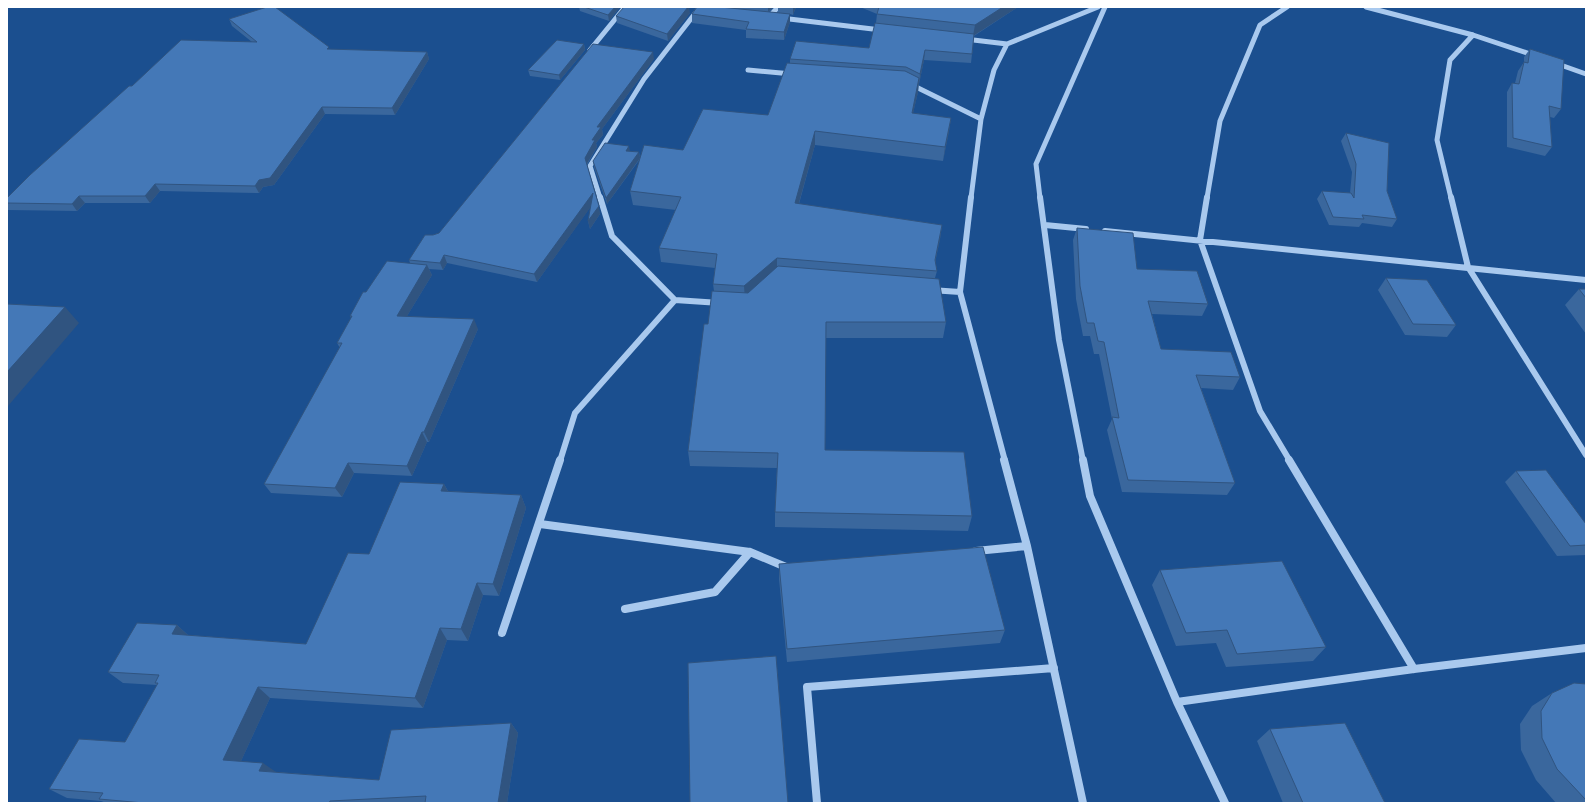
<svg xmlns="http://www.w3.org/2000/svg" width="1593" height="810" viewBox="0 0 1593 810" font-family="'Alegreya Sans',sans-serif">
<style>
.lines{fill:none;stroke-linecap:round;stroke-linejoin:round}
.minor-far2{stroke:#a9c9ee;stroke-width:5}
.minor-far1{stroke:#a9c9ee;stroke-width:6}
.minor{stroke:#a9c9ee;stroke-width:8}
.wall{fill:#3a679d}
.shaded-wall{fill:#305480}
.building{fill:#4478b7;stroke:#305480}
</style>
<rect width="100%" height="100%" fill="#1b4f8f"/>
<g class="lines">
<!-- minor-far2 -->
<path class="minor-far2" d="M1366,7L1473,35L1536,56
M770,16L778,7
M781,18L881,30
M965,39L1007,44
M590,50L625,7
M1555,63L1586,74
M748,70L792,74
M910,84L981,119
M600,198L590,166L644,79L697,11
M971,198L981,119L994,70L1007,44L1098,7
M1040,198L1036,164L1105,7
M1207,198L1220,121L1260,25L1287,7
M1451,198L1437,140L1450,60L1473,35"/>
<!-- minor-far1 -->
<path class="minor-far1" d="M600,197L612,236L675,300L720,303
M971,197L960,292L1005,461
M1040,197L1059,340L1083,461
M1207,197L1200,240L1260,411L1290,461
M1451,197L1468,267L1586,455
M1045,225L1086,229
M1105,231L1586,280
M931,290L960,292
M560,461L575,413L675,300"/>
<!-- minor -->
<path class="minor" d="M1004,460L1027,546L1083,803
M1083,460L1090,496L1177,702L1225,803
M1289,460L1414,669
M540,524L750,552L786,567
M976,551L1027,546
M625,609L715,592L750,552
M502,633L560,460
M1177,702L1414,669L1586,648
M817,803L807,687L1054,668"/>
</g>
<!-- wall -->
<path class="wall" d="M579,7H620L609,21L580,11Z
M697,7H774L769,12L778,13V7H796L793,15L790,14V22L784,40L746,38V30L692,23V14Z
M860,7H1018L974,36L971,63L924,60L919,84V83L918,92L913,113L951,118L949,131L943,161L815,145L799,204L942,225L940,239L935,263L937,271L935,278L946,322L943,338H826L825,450L972,516L968,531L775,527V512L777,468L690,466L688,451L708,324L714,291L713,284L715,268L661,262L659,248L676,210L633,205L630,191L640,159L607,204L594,167L593,161L630,151L639,152L640,158L683,150L768,115L790,64V59L869,48L876,23L877,14Z
M690,13L668,41L617,23L616,16Z
M229,19L331,50L427,52L429,59L395,115L325,114L274,185L263,187L259,193L160,191L150,203H85L77,211L7,210V198L132,86L252,42L232,26Z
M584,44L585,50L560,80L530,76L528,70Z
M1530,49L1561,109L1554,118L1550,117L1552,147L1545,156L1507,147V92L1512,83H1515L1518,71L1524,62V57Z
M654,59L602,129L603,135L596,143L597,147L587,165L600,214L590,229L588,221L591,206L537,282L447,263L443,270L429,269L432,275L407,316L478,329L429,442H427L412,476L354,473L342,497L271,493L264,484L340,348L337,343L351,318L350,316L366,292L410,263L409,260L433,235L439,233Z
M1346,133L1387,191L1397,219L1392,227L1362,223L1359,227L1329,225L1317,199L1322,191L1350,193L1352,172L1341,141Z
M1077,228L1137,269L1208,304L1202,316L1152,314L1161,349L1240,377L1233,390L1201,388L1235,483L1227,495L1122,492L1107,430L1112,419L1099,354H1094L1090,336H1083L1076,299L1073,240Z
M1386,278L1456,325L1447,337L1405,335L1378,290Z
M1579,289H1586V334L1565,305Z
M1516,471L1586,545V555L1557,556L1505,482Z
M444,484L448,491L521,495L526,508L499,596L483,595L468,641L447,640L423,708L270,698L241,761L276,772L379,780L511,723L518,733L507,803H106L101,801L67,798L49,789L125,742L157,685L123,683L108,672L177,625L188,635L306,644L369,554Z
M779,564L1005,630L1000,643L787,662L779,579Z
M1160,570L1326,647L1313,661L1226,667L1216,643L1176,646L1152,585Z
M1586,684V803H1556L1536,780L1521,750L1520,724L1532,706L1552,693Z
M1270,729L1385,803H1283L1257,741Z"/>
<!-- shaded-wall -->
<path class="shaded-wall" d="M615,7H620L609,21L608,15Z
M688,7H689L690,13L668,41L667,34Z
M768,7H774L768,12Z
M793,7H796L793,15Z
M1003,7H1018L973,36L975,25Z
M790,14V22L784,40V32Z
M584,44L585,50L560,80L559,75Z
M925,50L924,60L919,84L920,74Z
M427,52L429,59L395,115L392,108Z
M653,52L654,59L602,129L603,135L596,143L597,147L586,165L585,158L597,127Z
M919,78L918,92L910,127L912,113Z
M322,107L325,114L274,185L263,187L259,193L255,186L259,180Z
M951,118L949,131L943,161L945,147Z
M815,131V145L795,217V203Z
M629,146L630,151H626Z
M639,152L640,158L607,204L606,198Z
M155,184L160,191L150,203L145,196Z
M593,193L595,201L537,282L534,274Z
M79,196L85,203L77,211L72,204Z
M599,206L600,214L590,229L588,221Z
M942,225L940,239L933,271L935,260Z
M444,255L447,263L443,270L440,263Z
M777,258V272L745,300L744,286Z
M427,265L432,275L401,326L397,316Z
M65,307L79,323L8,406L7,404V372Z
M474,319L478,329L429,442L424,432Z
M422,432L427,442L412,476L407,466Z
M348,463L354,473L342,497L335,488Z
M444,484L451,497L441,491Z
M521,495L526,508L499,596L493,584Z
M477,583L483,595L468,641L461,629Z
M177,625L190,637L172,634Z
M440,628L447,640L423,708L415,698Z
M258,687L270,698L237,770L223,760Z
M511,723L518,733L507,803H498Z
M263,763L276,772L259,771Z"/>
<!-- building -->
<path class="building" d="M267,7H275L329,47L327,49L427,52L392,108L322,107L270,178L259,180L255,186L155,184L145,196H79L72,204L7,203V198L30,175L129,86H132L181,40L257,42L229,19Z
M584,7H615L608,15Z
M624,7H688L667,34L616,16Z
M697,7H720L790,14L784,32L746,29L749,22L692,14Z
M879,7H1003L975,25L877,14Z
M875,23L974,34L972,54L925,50L920,74L906,67L790,59L796,41L869,48Z
M557,40L584,44L559,75L528,70Z
M593,44L653,52L597,127H601L592,140H595L585,158L599,206L588,221L593,193L534,274L444,255L440,263L409,260L425,235H433L439,233Z
M1530,49L1564,60L1561,109L1549,106L1552,147L1513,138L1512,83L1519,84L1524,62L1528,63Z
M787,63L905,71L919,78L912,113L951,118L945,147L815,131L795,203L942,225L935,260L937,271L777,258L744,286L713,284L717,254L659,248L681,197L630,191L644,145L683,150L703,109L768,115Z
M1346,133L1389,143L1387,191L1397,219L1362,215L1364,219L1333,217L1322,191L1351,193L1354,198L1356,164Z
M605,143L629,146L626,151L639,152L606,198L593,161Z
M1077,228L1133,233L1137,269L1197,271L1208,304L1148,301L1161,349L1231,352L1240,377L1196,375L1235,483L1128,480L1112,417L1119,418L1104,342L1098,341L1094,323H1087L1080,286Z
M387,261L427,265L397,316L474,319L424,432H422L407,466L348,463L335,488L264,484L342,343H337L352,316H350L363,292H366Z
M778,266L939,279L946,322H826L825,450L964,452L972,516L775,512L778,453L688,451L704,324H708L712,291L748,293Z
M1386,278L1427,280L1456,325L1413,324Z
M1579,289H1586V298Z
M7,304L65,307L7,372Z
M1546,470L1586,524V545L1570,546L1516,471Z
M400,482L444,484L441,491L521,495L493,584L477,583L461,629L440,628L415,698L258,687L223,760L263,763L259,771L379,780L391,730L511,723L498,803H425L426,796L330,801L329,803H144L99,799L103,793L49,789L79,739L125,742L158,683H155L159,675L108,672L137,623L177,625L172,634L306,644L348,553L369,554Z
M983,547L1005,630L787,649L779,564Z
M1282,561L1326,647L1237,654L1227,630L1186,633L1160,570Z
M776,656L788,803H690L688,663Z
M1574,683L1586,684V800L1557,769L1542,738L1541,711L1552,693Z
M1345,723L1385,803H1303L1270,729Z"/>
<!-- border -->
<rect width="1593" height="810" fill="none" stroke="#ffffff" stroke-width="16"/>
</svg>
